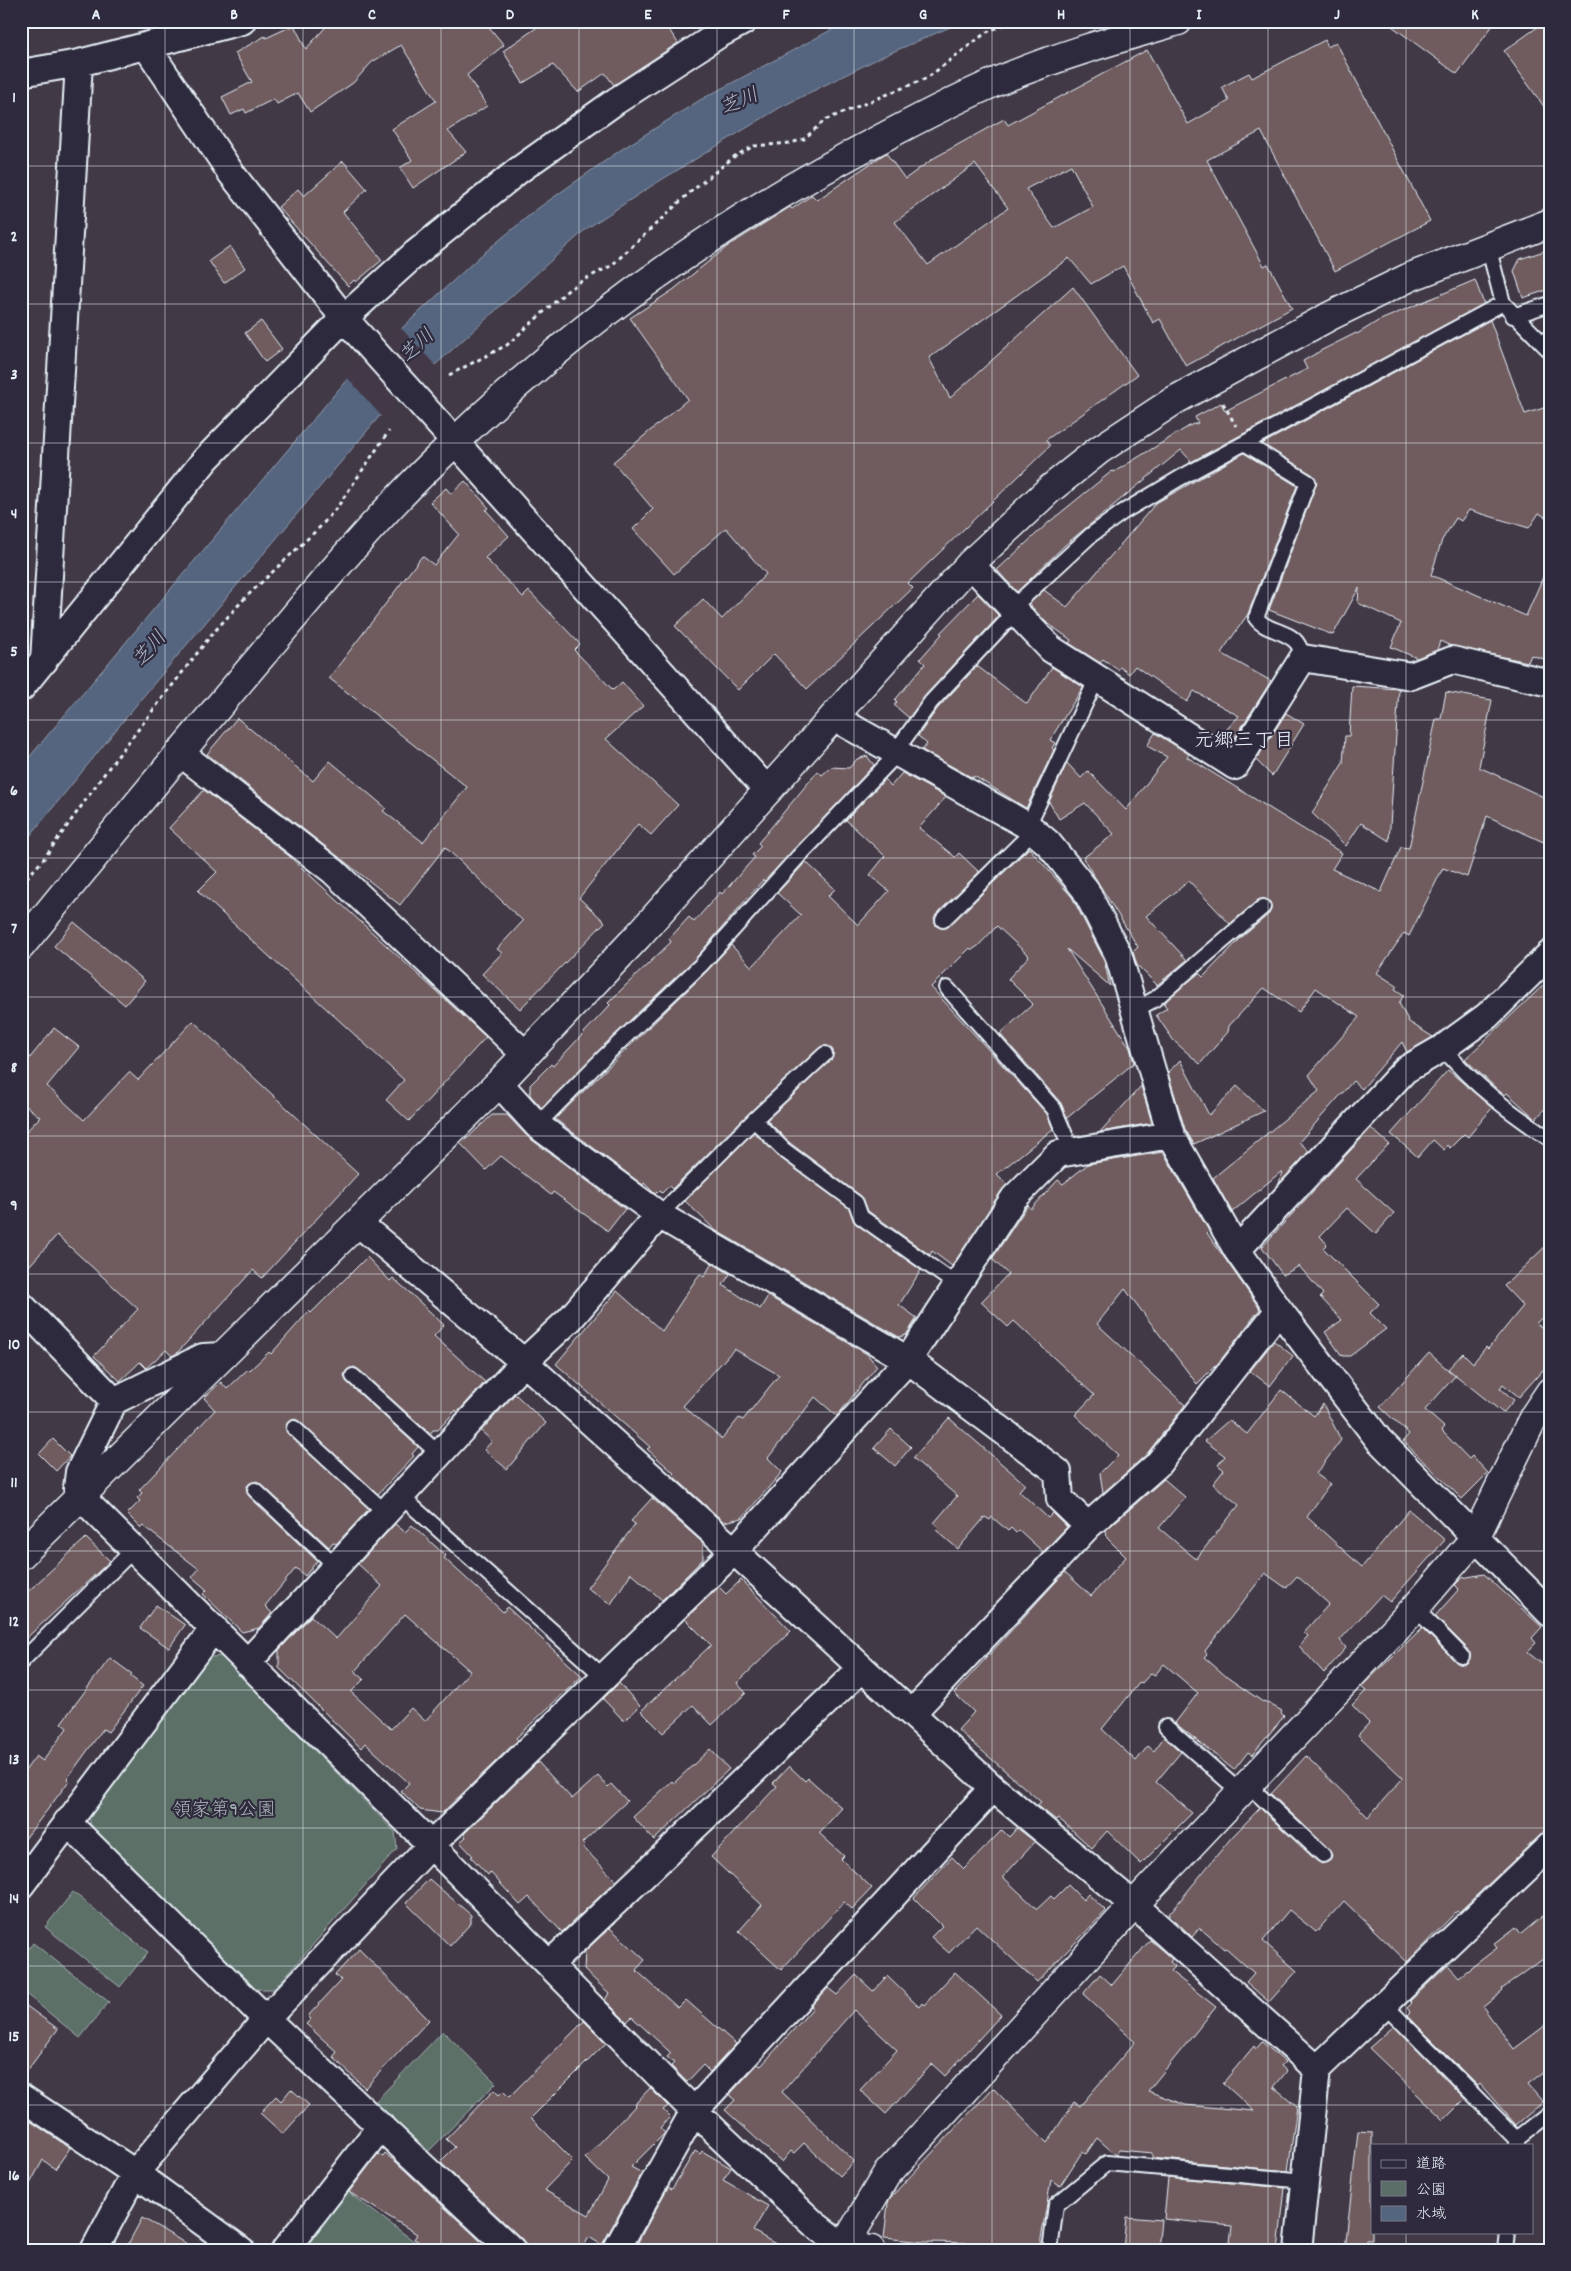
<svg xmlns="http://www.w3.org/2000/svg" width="1571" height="2271" viewBox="0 0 1571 2271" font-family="Dekko,'Klee One',sans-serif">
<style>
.green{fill:#5b6f68;stroke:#a2b0b0}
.water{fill:#54657f;stroke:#8f9daf}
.pier{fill:#423947}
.building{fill:#705c5e;stroke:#e8f1f8;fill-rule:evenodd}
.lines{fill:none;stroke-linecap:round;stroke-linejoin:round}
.service-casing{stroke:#e8f1f8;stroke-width:18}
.minor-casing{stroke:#e8f1f8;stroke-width:30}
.tertiary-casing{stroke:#e8f1f8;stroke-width:31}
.path{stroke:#e8f1f8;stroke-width:3;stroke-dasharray:4 4;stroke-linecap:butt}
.service{stroke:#2f2a3d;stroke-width:14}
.minor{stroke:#2f2a3d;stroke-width:26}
.tertiary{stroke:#2f2a3d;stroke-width:28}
.grid{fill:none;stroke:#e8f1f8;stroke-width:1;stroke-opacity:0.55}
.labels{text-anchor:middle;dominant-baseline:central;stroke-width:4.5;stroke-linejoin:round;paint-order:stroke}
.park-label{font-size:19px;fill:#a9b6b7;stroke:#2f2a3d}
.water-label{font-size:20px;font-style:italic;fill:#adb9c8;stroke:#2f2a3d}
.neighbourhood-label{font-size:20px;fill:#e8f1f8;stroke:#2f2a3d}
.neatline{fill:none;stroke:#e8f1f8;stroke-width:2}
.grid-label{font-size:16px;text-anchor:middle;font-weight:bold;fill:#e8f1f8}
</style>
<rect width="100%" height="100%" fill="#423947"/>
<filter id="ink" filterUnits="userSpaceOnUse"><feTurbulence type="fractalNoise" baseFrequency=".02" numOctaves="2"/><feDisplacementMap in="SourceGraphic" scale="10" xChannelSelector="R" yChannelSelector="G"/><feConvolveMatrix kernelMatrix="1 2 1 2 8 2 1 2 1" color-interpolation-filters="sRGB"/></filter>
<g filter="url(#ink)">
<!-- green -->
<path class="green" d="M221,1656L395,1832L397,1849L274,1989H257L91,1833L89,1811L203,1658Z
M73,1892L148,1952L120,1987L45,1927Z
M33,1943L109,2002L80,2038L21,1990V1958Z
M443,2031L496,2083L425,2155L373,2104Z
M345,2190L426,2250H299Z"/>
<!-- water -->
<path class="water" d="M848,21H964L881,57L781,107L653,185L586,229L383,412L141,699L21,847V767L349,377L479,257L537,209L619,151L700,100Z"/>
<!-- pier -->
<path class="pier" d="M400,327L437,367L382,417L346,376Z"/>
<!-- building -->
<path class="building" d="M331,21H484L504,45L467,75L487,106L448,131L466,152L413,188L400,168L412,160L392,129L436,101L401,45L372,62L353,83L310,112L298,93L277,104L274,99L246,113L244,109L231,115L222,97L252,82L235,53L265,36L266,38L294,25L306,49Z
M546,21H663L678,43L614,85L605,73L578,92L553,65L523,83L503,51Z
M1385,21H1496L1457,74Z
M1546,21H1550V115L1504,51Z
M1325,40L1328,47L1336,42L1430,221L1335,271L1261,131L1207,160L1264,266L1268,264L1292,308L1186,366L1160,319L1153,323L1123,266L1091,284L1069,258L929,358L950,398L1073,287L1137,375L1046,440L1050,446L908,583L913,588L807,689L774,654L738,690L675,626L703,599L722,619L766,574L726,528L674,574L633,529L653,509L613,462L688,399L630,318L673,290L728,246L790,207L792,209L812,195L817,200L886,153L905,179L934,158L1004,119L1008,125L1147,50L1188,124L1229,101L1222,87L1249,73L1252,78ZM975,164L1008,208L928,265L895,222ZM1071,165L1093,207L1054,228L1026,189Z
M343,161L367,189L343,212L382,260L356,282L354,280L348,286L278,207L298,189L304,196Z
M230,246L245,268L224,283L209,261Z
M1550,249V289L1523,298L1514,271L1520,259Z
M1475,280L1484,304L1189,463L1191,461L1181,450L1065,545L1017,592L997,570L1048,523L1112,471L1114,472L1191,425L1198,423L1195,417L1221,403L1225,411L1307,369L1303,361L1322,350L1356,333L1357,334L1378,321Z
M1490,320L1525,414L1550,406V520L1539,513L1529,528L1469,510L1461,521L1456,518L1442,540L1431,575L1526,616L1550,561V661L1531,655L1528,662L1451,646L1440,641L1437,650L1417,658L1391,647L1401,623L1358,603L1359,588L1333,635L1269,610L1317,482L1313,475L1262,444Z
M261,321L282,349L265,362L245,333Z
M1244,453L1297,486L1248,614L1221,653L1271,681L1234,739L1225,731L1239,716L1194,691L1187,702L1135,666L1129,674L1120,667L1118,670L1103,659L1100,663L1069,643L1071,640L1046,622L1029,604L1044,590L1067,607L1156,503Z
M465,481L489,508L486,510L509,536L485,558L523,597L529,591L580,644L574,650L613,690L622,682L643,706L606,739L678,805L651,835L638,824L579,898L605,922L520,1009L482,974L502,953L497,949L523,921L445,847L400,905L207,754L237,718L313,781L330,761L386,808L383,811L423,842L467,787L329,678L422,556L434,565L459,534L430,502L446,488L451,494Z
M978,594L999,616L925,696L909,718L894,705L897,702L895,700L925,664L920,659L942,634L940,633Z
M977,666L1027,704L1052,667L1083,687L1050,740L1055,743L1052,748L1054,750L1026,808L974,776L973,778L922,750L927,744L918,736L938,708Z
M1352,686L1399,689L1389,841L1361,823L1346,846L1312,813L1343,763L1345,736H1349Z
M1446,692L1492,700L1479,767L1550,800V845L1487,816L1467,877L1443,868L1409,936L1404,933L1377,973L1397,986L1395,989L1404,995L1399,1003L1409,1022L1433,1037L1407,1052L1402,1042L1362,1089L1353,1081L1299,1142L1309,1151L1279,1184L1282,1171L1232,1212L1213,1178L1319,1091L1309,1075L1359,1017L1316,988L1299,1012L1264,988L1229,1026L1228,1032L1200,1064L1174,1041L1156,1015L1167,1008L1164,1004L1169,998L1199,973L1203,977L1242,937L1269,914L1271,909L1270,902L1265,899L1258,900L1230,924L1189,881L1146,916L1187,960L1157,985L1137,965L1133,952L1138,947L1083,858L1114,834L1085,803L1059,819L1049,802L1067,763L1081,778L1088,771L1126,810L1167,757L1147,746L1155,733L1189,754L1187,757L1342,853L1332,869L1381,892L1401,847L1409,848L1436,719H1441Z
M1286,713L1304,724L1272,776L1256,760Z
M867,756L874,765L765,881L763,880L695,959L542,1108L530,1095V1085L551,1064L553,1066L610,1005L608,1003L625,986L671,942L669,939L689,917L694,922L720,892L722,894L755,857L752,855L761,846L758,843L818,771L822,775L831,767L849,768L857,759Z
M902,773L946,797L919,828L955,857L959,853L979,872L937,914L934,918L936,926L941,928L949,926L1029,848L1072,897L1104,960L1110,986L1067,949L1130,1048L1134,1063L1067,1118L1061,1103L1000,1034L1033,1004L1008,979L1029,956L997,926L978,946L972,950L970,948L931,987L1047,1114L1053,1129L997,1174L1007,1184L952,1266L932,1251L930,1255L868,1211L861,1196L790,1143L767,1120L831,1060L833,1052L828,1046L819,1048L748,1114L672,1189L669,1186L662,1193L659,1190L655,1194L644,1183L643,1185L555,1119L707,971L731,945L752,967L801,915L777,893L806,862L835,889L828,896L858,925L889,891L870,875L885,856L846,820L885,779L891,786Z
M204,790L289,856L486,1037L409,1121L386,1100L404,1080L198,891L217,872L169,828Z
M74,922L145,981L125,1005L54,946Z
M1550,979V1017L1545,1022L1550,1027V1103L1536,1119L1507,1093L1505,1095L1499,1091L1465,1059Z
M193,1021L358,1174L262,1278L253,1270L177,1353L172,1356L166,1350L146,1368L140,1362L120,1381L94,1356L138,1309L57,1235L21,1275V1137L40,1117L21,1102V1069L54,1028L79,1047L47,1086L84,1120L129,1072L138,1080Z
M1180,1060L1209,1115L1237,1086L1264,1111L1194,1144L1185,1129L1168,1073Z
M1448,1070L1492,1108L1468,1137L1464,1134L1450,1148L1447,1145L1444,1150L1433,1140L1418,1157L1391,1134Z
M1141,1086L1152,1123L1100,1132Z
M492,1115H507L528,1137L625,1209L608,1231L553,1192L551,1195L501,1156L486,1170L461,1144Z
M1371,1128L1389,1144L1356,1179L1394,1213L1376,1234L1347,1208L1320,1236L1327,1244L1323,1248L1379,1304L1370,1313L1386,1329L1350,1356H1342L1325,1332L1342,1320L1320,1297L1323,1294L1299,1266L1283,1275L1262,1247Z
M754,1132L779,1157L849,1208L856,1224L921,1270L899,1305L917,1318L906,1335L899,1337L715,1230L685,1201Z
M1163,1152L1209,1231L1207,1233L1260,1309L1220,1361L1197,1384L1125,1289L1097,1324L1185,1405L1146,1455L1103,1493L1100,1473L1118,1455L1075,1415L1094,1395L1014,1321L1008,1327L981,1302L1008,1274L992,1259L1028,1205L1031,1209L1058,1180L1063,1184L1088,1164Z
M1550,1242V1311L1536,1323L1550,1334V1362L1519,1397L1503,1384L1500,1388L1514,1400L1503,1413L1448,1369L1463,1353L1473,1363L1486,1347L1488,1349L1523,1306L1504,1286Z
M367,1257L390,1281L393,1278L409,1292L444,1325L434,1336L485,1382L458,1412L456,1410L438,1430H433L430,1434L359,1370L354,1367L347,1370L344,1375L347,1382L418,1447L412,1454L414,1456L378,1494L300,1422L295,1419L288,1422L285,1427L288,1434L369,1509L336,1544L333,1542L329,1547L261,1484L257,1481L249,1484L246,1488L249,1496L317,1561L305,1576L296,1568L265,1606L272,1613L259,1628L242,1632L203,1594L207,1590L192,1577L199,1569L143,1526L141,1528L127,1514L140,1501L137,1498L142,1493L139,1490L215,1410L204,1398L221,1382L227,1389L248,1369L250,1370L269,1352L271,1354L309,1311L311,1313Z
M712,1263L730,1274L723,1285L760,1309L768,1296L867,1354L877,1366L837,1416L815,1397L768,1458L782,1472L742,1518L724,1522L672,1475L674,1473L647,1449L650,1447L556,1364L617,1291L662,1331L696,1279L700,1274L704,1277ZM734,1349L779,1375L743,1420L739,1418L722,1439L683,1406Z
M1274,1341L1293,1356L1270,1386L1250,1371Z
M1429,1353L1455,1376L1425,1410L1444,1427L1441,1430L1469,1459L1472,1456L1488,1473L1462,1499L1403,1441L1409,1434L1380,1407Z
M1281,1390L1314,1416L1323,1404L1341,1440L1316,1474L1330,1484L1307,1517L1362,1567L1409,1510L1445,1540L1390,1602L1381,1595L1340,1640L1346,1648L1324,1673L1299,1646L1308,1636L1304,1632L1329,1604L1297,1576L1286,1588L1265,1573L1205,1651L1207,1654L1204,1657L1228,1678L1263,1702L1264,1701L1282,1711L1281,1713L1284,1716L1252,1755L1248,1752L1234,1770L1175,1723L1198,1693L1164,1664L1155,1675L1151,1673L1142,1683L1140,1682L1102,1729L1136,1761L1148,1746L1154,1751L1164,1737L1181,1752L1156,1782L1192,1813L1141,1864L1107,1831L1092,1848L1064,1823L1058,1818L1056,1820L1037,1805L1041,1802L958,1730L974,1712L954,1693L1065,1572L1091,1596L1126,1557L1107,1538L1106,1530L1164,1479L1185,1497L1159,1528L1196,1559L1239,1505L1213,1484L1224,1470L1218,1465L1225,1456L1205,1441L1229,1420L1247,1434Z
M515,1394L546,1423L507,1469L484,1450L492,1441L481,1431Z
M949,1418L1025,1484L1019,1491L1048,1518L1053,1513L1067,1527L1043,1552L1019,1530L1016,1533L1011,1528L1008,1531L992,1517L990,1520L985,1517L958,1549L936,1530L939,1527L934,1523L957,1496L913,1458Z
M891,1429L911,1447L895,1466L874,1448Z
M53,1439L70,1456L56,1471L39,1454Z
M652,1498L703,1543V1559L662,1600L631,1573L611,1604L587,1588L635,1524L631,1521Z
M395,1524L405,1532L412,1525L446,1556L444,1558L503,1612L507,1607L582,1676L516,1738L518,1740L442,1813L420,1810L401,1791L409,1783L365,1743L361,1748L279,1668V1650L311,1616L336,1639L382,1586L358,1564ZM405,1614L470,1671L425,1721L411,1708L391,1729L351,1692L364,1679L355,1671Z
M86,1538L110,1561L21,1643V1598Z
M1484,1574L1542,1627L1532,1638L1536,1643L1527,1652L1550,1670V1826L1459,1912L1457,1911L1407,1962L1344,1901L1316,1932L1289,1910L1263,1941L1297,1971L1269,2002L1246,1982L1254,1973L1226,1948L1224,1949L1200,1928L1192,1937L1169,1914L1231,1838L1260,1808L1317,1861L1322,1864L1329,1861L1332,1856L1329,1849L1271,1794L1306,1756L1368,1817L1403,1778L1358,1735L1369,1723L1352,1705L1366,1691L1361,1687L1422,1628L1456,1662L1464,1665L1468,1662L1470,1658L1469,1650L1435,1616L1459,1589L1455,1585L1462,1578Z
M741,1580L791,1631L737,1683L746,1693L712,1725L693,1705L663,1733L641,1711L711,1645L685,1619L719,1587L726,1594Z
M156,1605L185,1625L169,1648L140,1628Z
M110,1658L132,1674L130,1676L143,1686L108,1732L103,1729L67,1779L69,1781L51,1805L21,1844V1776L36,1756L43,1761L67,1728L61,1723Z
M619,1683L640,1706L624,1721L603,1699Z
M710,1749L729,1769L654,1840L633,1817L672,1781L674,1783Z
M538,1762L572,1799L598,1776L608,1787L611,1784L627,1801L582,1843L585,1845L583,1847L616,1881L562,1932L529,1897L520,1905L490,1872L488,1875L471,1857L473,1856L460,1842L466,1837L464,1834Z
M789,1766L805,1781L808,1778L842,1808L819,1833L844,1856L841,1859L872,1888L852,1909L844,1902L781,1970L739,1931L762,1905L711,1857L777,1786L773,1783Z
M1017,1828L1035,1842L1003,1877L1037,1909L1051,1896L1054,1899L1068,1885L1083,1900L1088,1894L1106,1911L1037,1982L976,1925L949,1953L931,1937L942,1926L914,1898L952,1857L964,1869L1002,1830L1009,1837Z
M429,1879L471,1915V1923L450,1946L406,1903Z
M1550,1910V1954L1502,1989L1503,1991L1483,2007L1514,2049L1550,2022V2068L1528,2085L1543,2102L1516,2125L1480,2084L1478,2086L1407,2015L1410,2012L1407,2008L1412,2003L1410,2001L1448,1965L1459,1977L1497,1948L1494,1944L1516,1927L1521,1934Z
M610,1928L645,1960L636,1970L678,2008L686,2000L736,2044L710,2072L703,2065L687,2082L671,2066L674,2063L667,2057L671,2053L632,2017L627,2022L605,2000L609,1993L584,1970L585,1951Z
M1150,1940L1172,1959L1170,1962L1175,1966L1170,1971L1216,2007L1148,2091L1185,2105L1254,2111L1223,2083L1254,2046L1256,2049L1262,2042L1285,2062L1281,2066L1287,2071L1274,2087L1297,2106L1288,2171L1152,2158V2153L1119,2150L1116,2155L1097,2138L1086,2154L1082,2152L1060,2186L1051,2180L1039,2250H998L985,2248V2243L923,2242L884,2238L888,2203L890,2198L993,2088L1047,2143L1074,2102L1080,2106L1135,2042L1083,1994L1100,1974L1112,1985Z
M359,1949L429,2020L365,2088L333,2057L337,2052L306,2024L311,2019L308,2016L341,1980L335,1975Z
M955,1972L1001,2015L945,2076L932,2064L886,2114L860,2090L897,2050L854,2010L782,2092L854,2161L840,2176L804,2143L794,2153L791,2151L782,2162L725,2110L735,2100L730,2096L731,2093L758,2064L761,2066L813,2008L811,2006L828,1988L837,1995L856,1975L873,1991L887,1976L919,2007L922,2003L924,2005Z
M21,2002L58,2029L21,2079Z
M584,2021L606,2043L531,2118L573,2160L544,2190L589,2215L608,2180L585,2158L636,2105L635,2104L650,2088L668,2106L663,2110L670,2117L660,2128L665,2133L631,2167L642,2173L602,2245L589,2237L582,2250H527L522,2239L440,2162L455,2147L446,2139L494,2090L499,2095L503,2091L509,2097Z
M1394,2026L1465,2099L1444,2120L1369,2048Z
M291,2089L309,2105L283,2134L260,2113L276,2096L281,2101Z
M21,2115L70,2148L55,2169L43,2160L21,2200Z
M1358,2131L1372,2132V2240H1366L1365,2250H1345Z
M695,2151L700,2154L702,2151L731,2168L723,2180L768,2206L753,2231L786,2250H652L638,2242L668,2187L672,2189Z
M378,2154L383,2157L385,2154L395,2161L490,2250H433L414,2239L417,2234L349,2192Z
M1168,2177L1285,2188L1278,2250H1229L1232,2226L1164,2219Z
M1126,2217L1161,2220L1158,2250H1123Z
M142,2218L155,2225L196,2250H125Z"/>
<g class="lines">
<defs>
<path id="service" d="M1488,246L1503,303L1550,351
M1513,316L1550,304
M1246,444L1308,482L1256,618C1265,631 1287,630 1297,643C1300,647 1302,654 1303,658
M1012,608L1091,535L1123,512L1180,478L1503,303
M895,752L931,702L1015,612
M1028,826L1097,678
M943,920L1033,831
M947,988L1054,1109L1072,1151
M1135,1010L1155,999L1263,907
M1443,1048C1473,1085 1511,1113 1550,1139
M754,1120L784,1150L856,1203L861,1217L957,1285
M537,1125L606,1055L701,965L798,857L897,754
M659,1215L754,1120L825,1054
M353,1376L439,1454
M294,1428L385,1512
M255,1490L336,1566
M401,1496L604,1677
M1415,1608L1462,1656
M21,1662L134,1549
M1166,1727L1240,1792
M1248,1785L1323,1855
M1385,2005L1517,2139
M1517,2145V2139L1550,2113
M1050,2250L1056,2205L1107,2163L1305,2181
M1505,2250L1507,2232"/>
<path id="minor" d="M146,46L231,173L344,318L768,791
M21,73L79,63L242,21
M970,564L1051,649L1235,766L1303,658L1411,676L1452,660L1550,683
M44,661L79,63
M21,688L206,459L344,318L416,253L519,170L616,101L718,35L744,21
M833,717L1028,826L1048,843L1085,889L1118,954L1171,1135L1237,1250L1279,1310L1379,1440L1550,1613
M179,752L333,871L526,1055
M499,1083L537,1125L659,1215L908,1360L1058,1472L1060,1499L1088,1526
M358,1223L524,1362L734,1551L993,1788L1134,1905L1317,2069
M1237,1250L1405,1070L1443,1048L1487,1016L1550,954
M21,1305L114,1401L79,1472L77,1488L81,1497L431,1845L694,2111L813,2223L844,2247
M114,1401L203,1357L223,1356
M247,1663L524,1362L570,1319L659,1215
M912,1713L1088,1526L1157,1465L1279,1310
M67,1822L266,2019L512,2250
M21,1885L214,1628
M550,1964L862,1668
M21,2097L135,2173L241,2250
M94,2250L135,2173L266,2019L431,1845L734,1551L908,1360L1014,1198L1058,1154L1171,1135
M285,2250L381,2126
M616,2250L694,2111L993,1788
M1298,2250L1317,2069L1550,1846"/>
<path id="tertiary" d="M21,946C101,848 181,750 263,654C318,588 373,521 435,461C566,331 719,223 882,138C922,117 963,95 1005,78C1061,55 1120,38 1178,21
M21,1555L499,1083L638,936L970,564L1050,489L1099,450L1175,400L1330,316L1410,277L1550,223
M844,2247L871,2250
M842,2250L886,2175L1145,1893L1415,1608L1475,1538L1534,1416L1550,1392"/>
</defs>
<!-- service casing -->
<use href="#service" class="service-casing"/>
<!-- minor casing -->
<use href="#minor" class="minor-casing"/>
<!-- tertiary casing -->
<use href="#tertiary" class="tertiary-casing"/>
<!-- path -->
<path class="path" d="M449,375L507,345L567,291L583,280L611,266L688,194L735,156L754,146L791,143L804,139L825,120L927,78L987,32L1012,21
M1223,403L1236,426
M21,884L42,861L110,766L212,634L245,598L321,526L338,506L389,431"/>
<!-- service -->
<use href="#service" class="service"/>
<!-- minor -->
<use href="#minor" class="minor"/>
<!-- tertiary -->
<use href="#tertiary" class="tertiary"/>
</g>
</g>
<!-- grid -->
<path class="grid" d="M165,21V2250M303,21V2250M441,21V2250M579,21V2250M717,21V2250M854,21V2250M992,21V2250M1130,21V2250M1268,21V2250M1406,21V2145M21,166H1550M21,304H1550M21,443H1550M21,582H1550M21,720H1550M21,858H1550M21,997H1550M21,1136H1550M21,1274H1550M21,1412H1550M21,1551H1550M21,1690H1550M21,1828H1550M21,1966H1550M21,2105H1550M1406,2232V2250"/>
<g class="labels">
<!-- park labels -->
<g class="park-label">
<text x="224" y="1811">領家第9公園</text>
</g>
<!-- water labels -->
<g class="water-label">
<text transform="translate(740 103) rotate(-24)">芝川</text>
<text transform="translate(418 347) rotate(-44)">芝川</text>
<text transform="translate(151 650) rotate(-50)">芝川</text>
</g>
<!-- neighbourhood labels -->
<g class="neighbourhood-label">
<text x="1244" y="742">元郷三丁目</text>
</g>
</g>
<!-- margin -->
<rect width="1571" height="2271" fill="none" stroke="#2f2a3d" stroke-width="55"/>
<!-- legend -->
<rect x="1371" y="2144" width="162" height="90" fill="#2f2a3d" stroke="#797a88"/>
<rect x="1381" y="2160" width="25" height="8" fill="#2f2a3d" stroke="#797a88"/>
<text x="1416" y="2168" font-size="15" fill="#e8f1f8">道路</text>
<rect x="1381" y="2181" width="25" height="15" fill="#5b6f68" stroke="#797a88"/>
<text x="1416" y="2194" font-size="15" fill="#e8f1f8">公園</text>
<rect x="1381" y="2206" width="25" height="15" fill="#54657f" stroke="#797a88"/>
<text x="1416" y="2218" font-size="15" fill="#e8f1f8">水域</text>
<rect x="28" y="28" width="1516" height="2216" class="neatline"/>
<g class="grid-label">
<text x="96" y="19">A</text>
<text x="234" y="19">B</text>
<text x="372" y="19">C</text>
<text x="510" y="19">D</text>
<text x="648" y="19">E</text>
<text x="786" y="19">F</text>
<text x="923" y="19">G</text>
<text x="1061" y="19">H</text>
<text x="1199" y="19">I</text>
<text x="1337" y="19">J</text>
<text x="1475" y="19">K</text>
<text x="14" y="102">1</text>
<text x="14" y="241">2</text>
<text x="14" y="379">3</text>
<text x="14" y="518">4</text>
<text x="14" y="656">5</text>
<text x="14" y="795">6</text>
<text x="14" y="933">7</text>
<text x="14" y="1072">8</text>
<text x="14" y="1210">9</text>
<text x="14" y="1349">10</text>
<text x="14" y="1487">11</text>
<text x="14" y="1626">12</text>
<text x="14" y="1764">13</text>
<text x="14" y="1903">14</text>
<text x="14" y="2041">15</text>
<text x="14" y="2180">16</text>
</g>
</svg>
